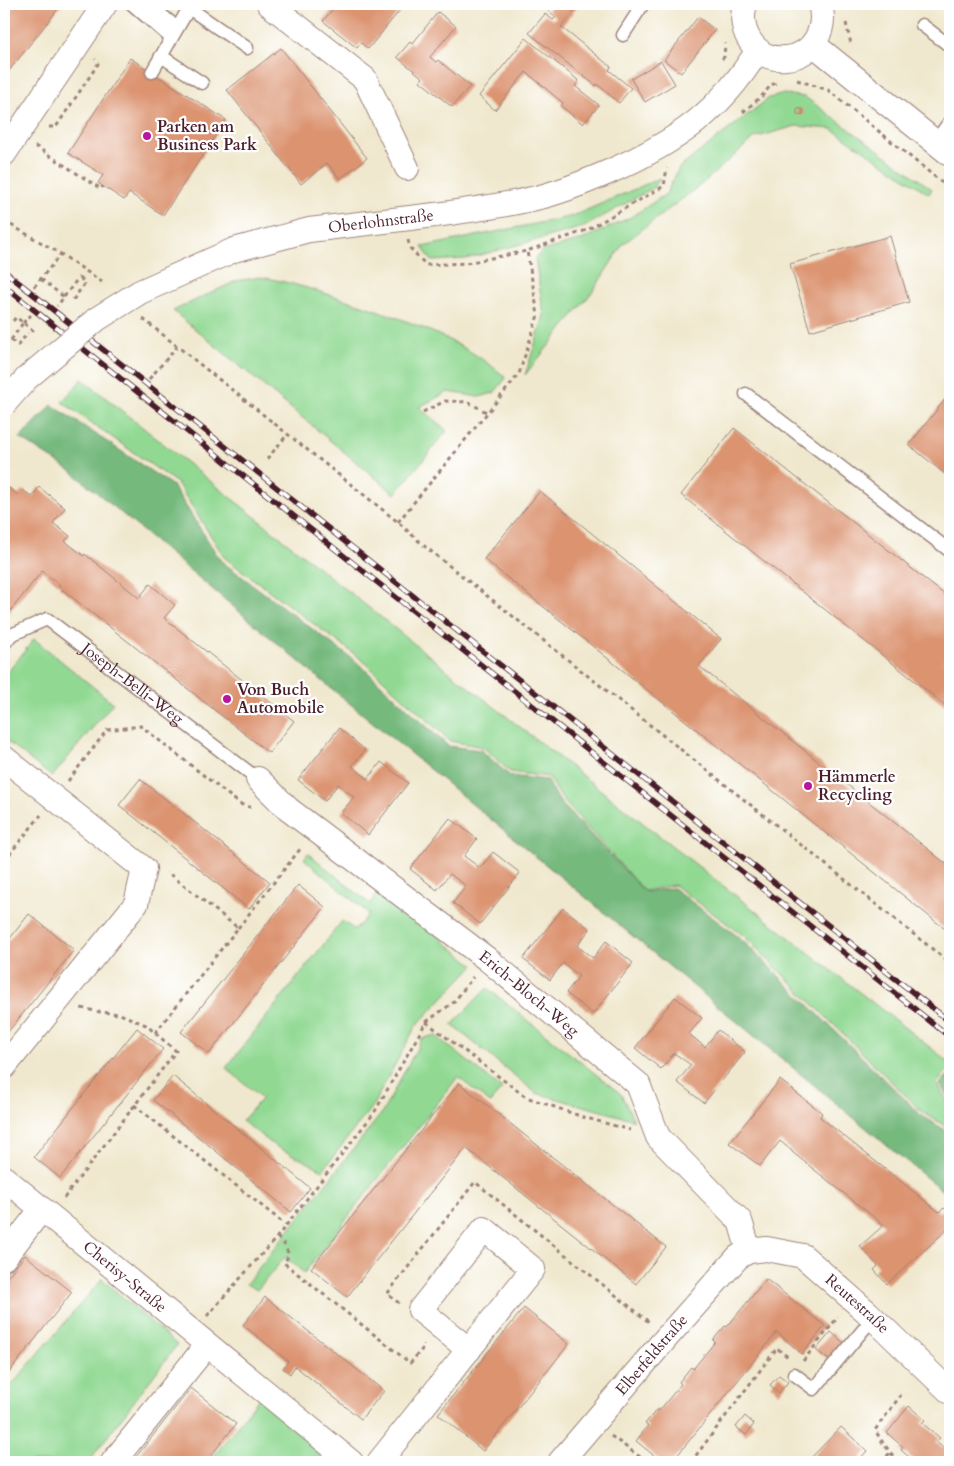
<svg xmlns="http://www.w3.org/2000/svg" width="954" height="1466" viewBox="0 0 954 1466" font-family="Cardo,serif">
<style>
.green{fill:#91d993;stroke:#6e7c5f}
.forest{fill:#74b97d;stroke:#5f6c54}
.building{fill:#db9370}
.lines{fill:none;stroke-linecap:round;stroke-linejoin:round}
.lane-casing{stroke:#9d847c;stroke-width:15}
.street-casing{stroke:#9d847c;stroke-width:26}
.path{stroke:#9d847c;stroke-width:3;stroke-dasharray:4 4;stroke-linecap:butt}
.lane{stroke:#fff;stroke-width:12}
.street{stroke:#fff;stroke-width:24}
.rail-casing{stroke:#4a1f2b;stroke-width:5.5}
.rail{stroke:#fff;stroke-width:4;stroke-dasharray:11;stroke-linecap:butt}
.street-bridge-casing{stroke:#9d847c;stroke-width:26;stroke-linecap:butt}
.path-bridge{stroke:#9d847c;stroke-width:3;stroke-dasharray:4 4;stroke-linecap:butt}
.street-bridge{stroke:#fff;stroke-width:24}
.poi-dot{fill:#b5179e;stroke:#fff;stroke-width:2}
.labels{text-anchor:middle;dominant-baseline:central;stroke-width:4.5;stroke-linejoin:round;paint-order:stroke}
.poi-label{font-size:16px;font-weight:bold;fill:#4a1f2b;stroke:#fff;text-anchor:start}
.street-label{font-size:16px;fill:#4a1f2b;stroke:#fff}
</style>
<rect width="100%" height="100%" fill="#fff"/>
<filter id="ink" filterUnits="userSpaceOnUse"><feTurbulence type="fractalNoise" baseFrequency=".02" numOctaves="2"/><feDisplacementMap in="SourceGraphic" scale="10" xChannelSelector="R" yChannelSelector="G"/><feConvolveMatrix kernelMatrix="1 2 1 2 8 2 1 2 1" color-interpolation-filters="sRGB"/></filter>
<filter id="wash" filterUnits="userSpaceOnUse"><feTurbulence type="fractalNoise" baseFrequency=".0096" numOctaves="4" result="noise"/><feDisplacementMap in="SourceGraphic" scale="20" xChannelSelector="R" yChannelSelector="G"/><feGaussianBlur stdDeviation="1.12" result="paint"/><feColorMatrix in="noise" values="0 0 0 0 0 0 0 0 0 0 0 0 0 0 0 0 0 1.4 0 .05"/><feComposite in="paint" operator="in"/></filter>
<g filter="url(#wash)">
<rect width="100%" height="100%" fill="#f0e8ce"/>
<!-- green -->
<path class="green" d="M784,94L805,97L932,189L929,194L832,129L796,126L754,138L703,183L623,244L593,291L525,375L544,316L535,258L544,250L579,241L631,217L666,194L679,168L769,98Z
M660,178L653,188L584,227L466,259L432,261L422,247L573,216Z
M260,277C286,281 310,289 334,296C388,313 465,339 506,378L494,393L479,397L448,392L419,407L447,431L395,494L173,311L236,281Z
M82,379L447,670L950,1063V1067L937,1083L950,1107V1129L922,1112L743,935L674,885L644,891L562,799L549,777L510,772L483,747L450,741L361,659L225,558L177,483L62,402Z
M34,639L113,703L52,777L4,739V677Z
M308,853L370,904L379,890L474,965L416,1026L373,1105L323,1170L275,1146L242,1121L262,1098L226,1068L342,921L355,930L369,914L304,859Z
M487,988L621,1094L634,1120L536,1093L452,1025Z
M435,1035L502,1089L490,1103L458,1077L304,1273L285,1257L257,1290L246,1284L382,1113L422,1039Z
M102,1279L177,1345L88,1462H4V1394Z
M260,1397L332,1462H209Z"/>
<!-- forest -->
<path class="forest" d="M52,405L173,486L221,561L358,663L448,746L481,750L510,776L547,780L560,802L644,891L645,892L673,888L740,938L921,1115L950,1133V1197L320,679L71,471L20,438Z
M950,1073V1101L940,1084Z"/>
<g id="blocks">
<!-- building -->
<path class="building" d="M6,4H62L4,77V6Z
M337,4H405L368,49L361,43L357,48L323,21Z
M554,4H580L561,27L611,67L609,70L631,88L619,103L597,84L596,86L529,33L545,14L553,20L556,17L548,10Z
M438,12L456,26L430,57L436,62L438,60L470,86L452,107L420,81L423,78L397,57L410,42L412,44Z
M698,17L715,30L681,73L664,60Z
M526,38L579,81L575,86L599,105L583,124L561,106L563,103L526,72L495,110L479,96Z
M281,48L367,158L340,179L327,163L301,184L227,90Z
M130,58L226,120L163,215L129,193L124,200L98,183L103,175L68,153Z
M661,61L675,84L645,102L631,79Z
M796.5 112a3.5 3.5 0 1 1 7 0a3.5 3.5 0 1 1-7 0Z
M890,236L909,302L810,331L790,264Z
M950,393V478L909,445Z
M734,428L950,599V709L681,495Z
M39,487L65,508L53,523L70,536L65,541L84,556L85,554L139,598L150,584L175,605L164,618L294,721L269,753L59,587L60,585L42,571L4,619V495L9,488L18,495L23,490L32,497Z
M540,491L721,639L699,666L950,867V933L484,559Z
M339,728L365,750L352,766L368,779L381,762L408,783L368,835L341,813L354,797L338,784L325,801L298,780Z
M140,779L270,882L249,909L119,805Z
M450,818L477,839L464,856L480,868L493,852L520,873L480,924L453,903L466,886L450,874L437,890L410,869Z
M298,885L325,907L209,1054L181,1032Z
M563,908L590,929L577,946L593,958L606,941L633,963L593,1014L566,993L579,976L563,963L550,980L523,959Z
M29,914L74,950L4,1037V946Z
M675,997L702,1018L689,1034L705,1047L718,1030L745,1052L704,1103L677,1082L691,1065L674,1053L661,1069L635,1048Z
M137,1028L163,1049L60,1178L34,1157Z
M173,1076L310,1188L291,1212L153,1100Z
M780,1080L822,1113L820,1117L939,1212L944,1208L950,1213V1227L887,1284L874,1270L878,1266L860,1246L884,1225L792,1152V1151L780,1141L760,1166L729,1143Z
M459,1083L666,1247L636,1284L466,1148L347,1297L311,1268Z
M25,1255L72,1292L4,1379V1281Z
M766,1279L825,1326L802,1354L777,1332L672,1462H662L636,1441L648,1426L645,1424L657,1409L659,1411L681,1384L679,1382L691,1367L693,1369L715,1342L713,1340L725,1326L727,1327Z
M265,1297L384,1391L361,1419L295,1366L290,1374L283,1368L288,1361L243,1325Z
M524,1308L569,1344L483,1451L438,1414Z
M831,1332L844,1343L830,1361L816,1350Z
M779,1375L788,1382L779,1393L770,1385Z
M191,1388L236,1424L206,1462H132Z
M909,1406L925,1420L922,1423L940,1438L936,1442L950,1453V1462H915L901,1450L903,1447L887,1433Z
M745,1416L754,1424L746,1435L736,1427Z
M841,1427L867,1451L857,1462H807Z"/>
</g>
</g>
<g filter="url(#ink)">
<use href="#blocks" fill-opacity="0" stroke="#9d847c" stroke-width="1"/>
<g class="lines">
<defs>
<g id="lane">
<path d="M132,4L171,38"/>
<path d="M149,4L177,28"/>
<path d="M922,25L950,46"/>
<path d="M623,35L643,4"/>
<path d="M161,56L202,83"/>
<path d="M152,72L189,8L247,48"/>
<path d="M935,142L950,121"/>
<path d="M746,394L950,551"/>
<path id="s1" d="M4,644L11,635L47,619L258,779"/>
<path d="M794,1374L814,1389L873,1318"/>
</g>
<g id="street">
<path d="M269,4L365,79L407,168"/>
<path d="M745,4C737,31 756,62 786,58C814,56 827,28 820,4"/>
<path d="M813,44L950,154"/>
<path d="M4,154L105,4"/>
<path d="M435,215C470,210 505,206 540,197C564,191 588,181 611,171C676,142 720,112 758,50"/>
<path d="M4,758L144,869L136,904L4,1067"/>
<path id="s2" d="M258,779L288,809L487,959L638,1084L658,1137L740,1221L749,1251"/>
<path id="s3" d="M4,1178L351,1462"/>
<path d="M4,1258L41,1210"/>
<path d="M113,1462L207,1345"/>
<path d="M379,1462L533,1269L484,1229L420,1310L469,1350"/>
<path id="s4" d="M560,1462L667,1337L738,1257L749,1251L767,1249L803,1256L867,1312L950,1392"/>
</g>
</defs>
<!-- lane casing -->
<use href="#lane" class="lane-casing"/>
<!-- street casing -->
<use href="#street" class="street-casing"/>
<!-- path -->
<path class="path" d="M717,4L721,11
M846,23L851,44
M722,59L724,57L725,43
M797,80L828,90L950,189
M743,112L762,96L771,85L778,82
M49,127H56L98,64L95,59
M35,146L101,189L103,186
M4,221L61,254L102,282
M408,240L410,248L426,265L466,263L527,251L587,230L664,186L667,168
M41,279L64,297L57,306
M34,287L61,254
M73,300L85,283L79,277
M143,319L398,522L423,545L950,963
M13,321L16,317L37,334
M23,323L31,315
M11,340L18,345L28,333
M149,379L177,347
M423,412L445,401L468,402L488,413
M267,459L287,435
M398,522L519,374L538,315L527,251
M68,781L107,730L141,726L240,804L253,808
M4,861L41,815
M238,928L301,848
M426,1022L526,1097L583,1117L630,1130
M155,1033L238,928L167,872
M134,1105L286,1225
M64,1198L176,1051L146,1025L120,1014L100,1012L81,1008
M277,1237L284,1244L289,1255L284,1263L410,1363L424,1347V1344
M399,1303L387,1294L475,1182L649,1322
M207,1316L277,1237L374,1113L426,1022L454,1002L473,977
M803,1361L838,1317
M611,1436L647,1462
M691,1462L777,1348L789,1358
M881,1462L890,1453
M898,1462L883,1443L875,1430L901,1395"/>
<!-- lane -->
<use href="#lane" class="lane"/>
<!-- street -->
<use href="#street" class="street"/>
<defs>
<path id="rail" d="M4,271L950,1022
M4,286L950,1037"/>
</defs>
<!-- rail casing -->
<use href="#rail" class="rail-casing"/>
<!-- rail -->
<use href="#rail" class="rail"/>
<defs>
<g id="street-bridge">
<path id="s5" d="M4,404L27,378L97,319L140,292L234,250L309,230L435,215"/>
</g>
</defs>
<!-- street-bridge casing -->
<use href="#street-bridge" class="street-bridge-casing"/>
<!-- path-bridge -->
<path class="path-bridge" d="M64,297L79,277
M11,340L23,323"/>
<!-- street-bridge -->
<use href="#street-bridge" class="street-bridge"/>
</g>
</g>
<!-- markers -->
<g class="poi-dot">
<circle cx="147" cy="136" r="5"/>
<circle cx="227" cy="699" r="5"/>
<circle cx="808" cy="786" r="5"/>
</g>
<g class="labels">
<!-- poi labels -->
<g class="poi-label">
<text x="157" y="127">Parken am<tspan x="157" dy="18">Business Park</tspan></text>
<text x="237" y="690">Von Buch<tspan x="237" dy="18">Automobile</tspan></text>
<text x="818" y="777">Hämmerle<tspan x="818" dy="18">Recycling</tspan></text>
</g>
<!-- street labels -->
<g class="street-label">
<text stroke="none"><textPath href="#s5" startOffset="430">Oberlohnstraße</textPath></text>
<text stroke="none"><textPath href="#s1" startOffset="158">Joseph-Belli-Weg</textPath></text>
<text stroke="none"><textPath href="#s2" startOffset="346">Erich-Bloch-Weg</textPath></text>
<text stroke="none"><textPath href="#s3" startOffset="156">Cherisy-Straße</textPath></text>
<text stroke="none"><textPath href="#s4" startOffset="411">Reutestraße</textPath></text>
<text stroke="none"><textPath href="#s4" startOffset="141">Elberfeldstraße</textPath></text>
</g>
</g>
<!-- margin -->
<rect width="954" height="1466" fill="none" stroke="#fff" stroke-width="20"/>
</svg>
